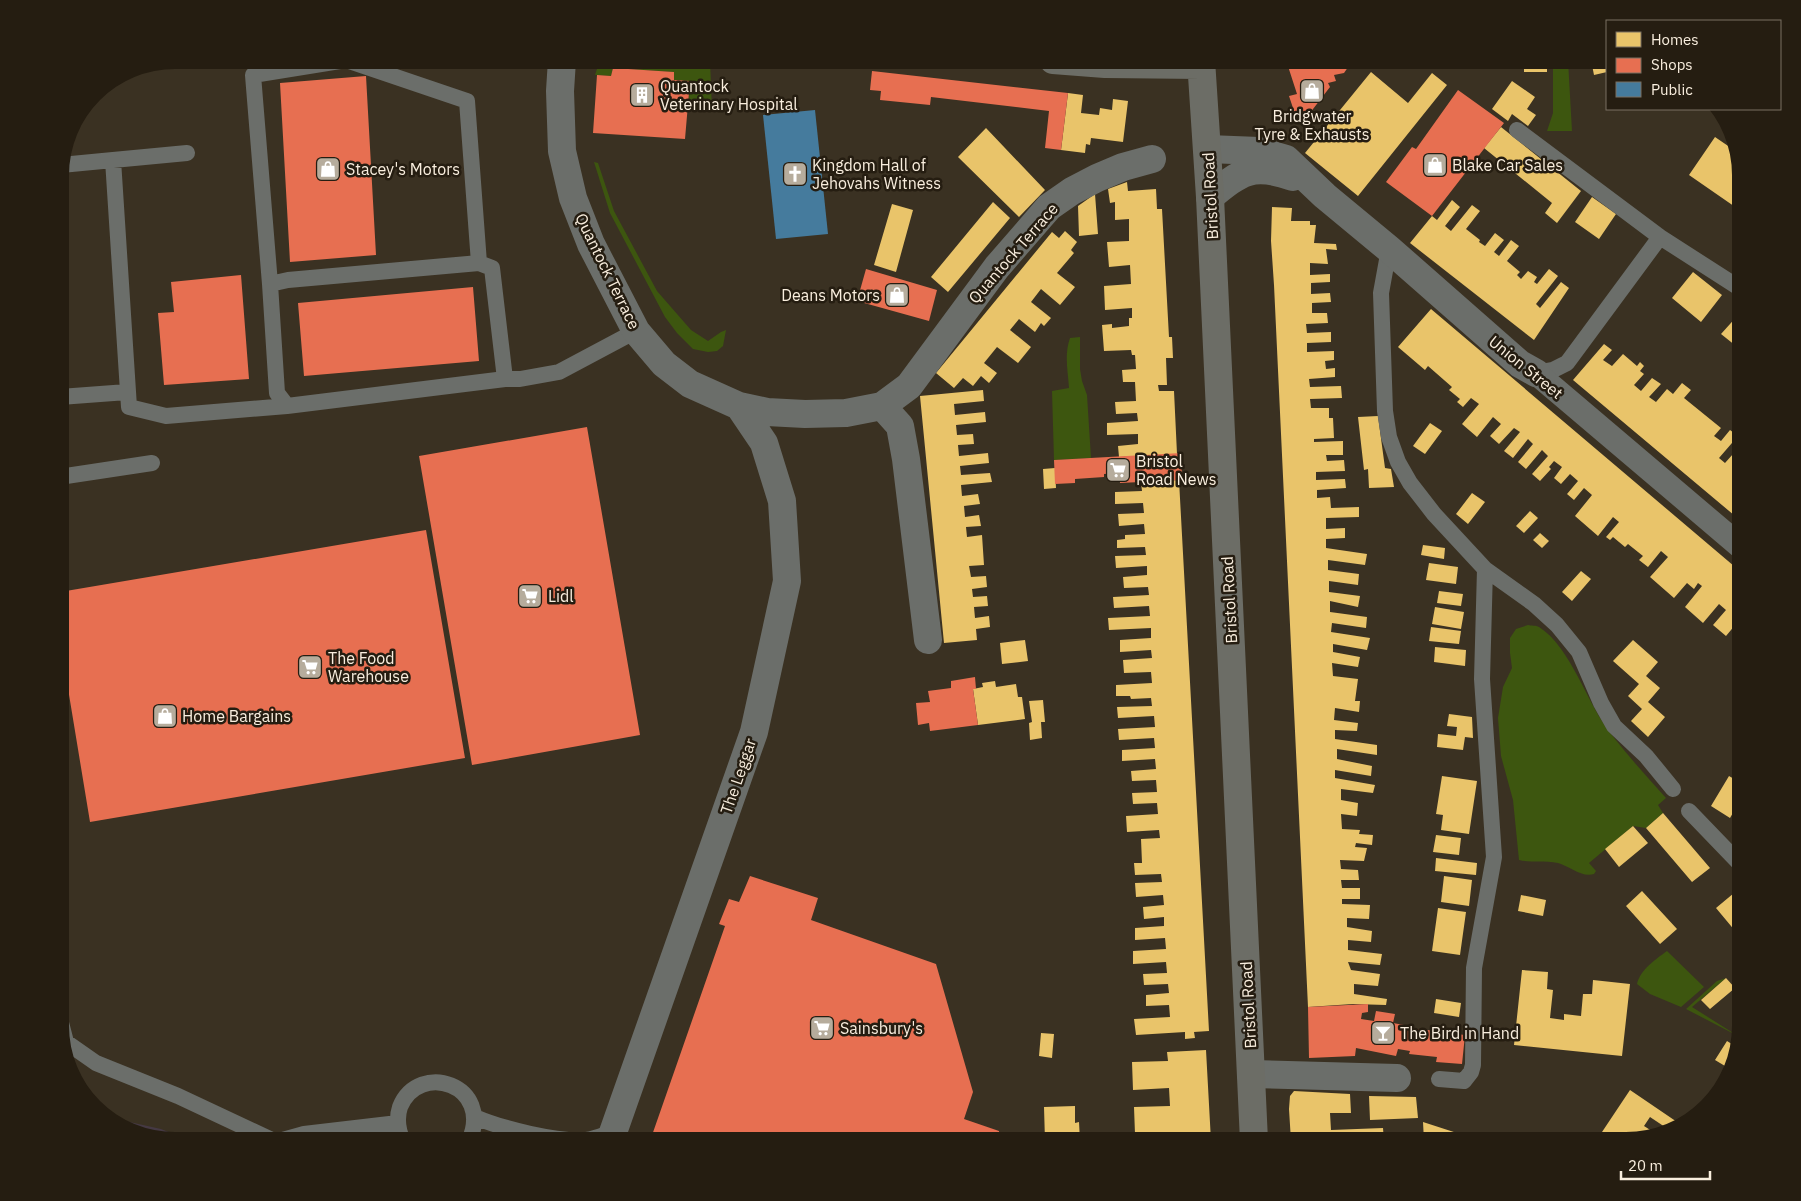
<svg xmlns="http://www.w3.org/2000/svg" width="1801" height="1201" viewBox="0 0 1801 1201" font-family="'IBM Plex Sans',sans-serif">
<style>
.industrial{fill:#453943}
.green{fill:#3d560f}
.homes{fill:#e9c46a}
.shops{fill:#e76f51}
.public{fill:#457b9d}
.lines{fill:none;stroke-linecap:round;stroke-linejoin:round}
.service{stroke:#6b6e6a;stroke-width:16}
.pedestrian{stroke:#6b6e6a;stroke-width:24}
.minor{stroke:#6b6e6a;stroke-width:28}
.primary{stroke:#6c6d66;stroke-width:28}
.labels{text-anchor:middle;dominant-baseline:central;stroke-width:5;stroke-linejoin:round;paint-order:stroke}
.poi-label{font-size:16px;fill:#f9eede;stroke:#251d11;text-anchor:start}
.street-label{font-size:16px;fill:#f9eede;stroke:#251d11}
</style>
<rect width="100%" height="100%" fill="#3a3122"/>
<!-- industrial -->
<path class="industrial" d="M107,1117L161,1129L191,1141H175L111,1122Z"/>
<!-- green -->
<path class="green" d="M602,60H710L712,111L688,109L690,81L674,80V72L613,68L611,76L595,75L599,63Z
M1553,60H1568L1572,131H1547L1553,113Z
M594,162L598,163L614,211L657,291L691,330L708,341L721,332L726,330L723,346L717,351L708,352L693,349L677,333L665,317L610,213Z
M1080,337V369L1082,381L1087,395L1091,458L1054,460L1052,391L1069,388C1068,371 1064,355 1070,338Z
M1528,625C1531,626 1536,625 1539,627C1571,647 1587,704 1611,734C1628,756 1647,777 1666,798L1658,805L1663,813L1646,828L1633,826L1589,863L1596,871L1594,874C1582,878 1569,866 1558,863C1545,860 1532,863 1519,860L1513,800L1501,756L1498,718L1503,687L1512,668L1510,653V638L1516,629Z
M1667,951L1704,987L1681,1007L1650,994L1637,984C1640,970 1656,959 1667,951Z
M1726,978L1692,1007L1738,1036L1686,1009L1717,981Z"/>
<!-- homes -->
<path class="homes" d="M1591,60H1607V72L1594,75Z
M1524,61H1547V72H1524Z
M1371,72L1408,103L1432,73L1447,85L1358,196L1305,153Z
M1512,81L1535,97L1527,109L1536,115L1528,126L1512,114L1508,121L1492,109Z
M1068,93L1083,95L1081,113L1099,115L1100,108L1112,110L1113,99L1128,101L1123,142L1091,138L1090,145L1086,144L1085,153L1061,150Z
M1501,127L1581,191L1557,223L1545,213L1552,203L1484,148Z
M986,128L1045,190L1019,217L958,157Z
M1715,137L1734,150L1741,175V211L1689,175Z
M1127,182L1128,191L1156,189L1157,209H1162L1169,337H1172L1173,358H1166L1167,385H1158L1159,391H1174L1177,454L1119,457L1118,446L1138,444V434L1107,435V423L1138,421L1137,413L1116,414L1115,402L1136,401L1135,382H1123L1122,370L1136,369L1135,355H1132L1131,350L1104,351L1102,325L1112,324V328L1129,326V318H1132V308L1105,310L1104,286L1131,284L1130,265L1109,267L1107,242L1129,241V219L1115,220V202L1110,203L1108,189Z
M1095,194L1098,234L1079,236L1078,206Z
M1592,197L1616,214L1599,239L1575,222Z
M1452,200L1460,207L1445,226L1451,231L1472,205L1480,211L1466,229L1480,240L1479,242L1485,246L1495,233L1504,240L1494,252L1499,256L1511,240L1519,246L1507,261L1520,272L1517,275L1521,279L1528,271L1537,277L1534,282L1537,284L1549,269L1558,276L1536,304L1540,308L1561,282L1569,288L1534,340L1410,243L1432,216L1437,220Z
M993,202L1010,218L948,292L931,277Z
M892,204L913,210L896,272L874,265Z
M1272,207L1292,208L1291,221H1310V225H1316L1314,243L1336,244L1337,250L1326,249L1328,264L1310,263V275L1330,274V282L1311,283V294L1330,293L1331,302L1312,303V313H1327L1328,323L1306,324L1307,333L1331,332V342L1307,343V352L1334,351V360L1325,361L1326,369L1335,368V377L1309,379L1310,387L1341,386L1342,398L1310,399L1311,408H1329V418H1333L1334,438L1314,439V442L1343,441V455H1326L1327,461L1344,460L1345,471L1316,472V480L1345,479L1346,488L1317,490V498L1330,497L1331,508L1359,507V517L1326,518V529L1345,528V538L1326,539V548L1367,554L1365,565L1328,560V570L1359,574L1358,585L1329,581V592L1360,596L1358,607L1330,601V612L1367,617L1366,628L1332,623L1331,632L1370,638L1367,650L1333,644V652L1360,657L1358,667L1332,663L1333,676L1358,679L1355,701H1360L1359,712L1335,708L1334,720L1358,723L1357,731L1335,730V739L1377,745V755L1337,749V759L1372,766L1371,776L1335,770V778L1375,785L1373,793L1341,789V800L1358,803L1357,816L1341,814L1342,829L1360,830L1359,834L1373,835L1372,845L1356,843L1355,847L1367,848L1364,861L1340,860L1341,869L1358,870L1359,880H1341L1342,888H1360V899H1342V904L1370,905L1369,919L1347,918V927L1372,931L1371,942L1348,940V950L1382,954L1380,965L1348,962L1351,970L1380,974L1378,986L1354,984V994L1387,999L1386,1005L1353,1004L1308,1007L1274,285L1271,241Z
M1065,231L1077,242L1071,250L1074,253L1057,273L1075,287L1060,305L1041,289L1031,302L1051,318L1044,326L1041,323L1035,332L1019,319L1010,330L1031,347L1018,363L997,347L984,363L997,373L989,383L981,376L973,386L963,378L954,388L936,373L1052,232L1059,238Z
M1693,272L1722,295L1701,322L1672,298Z
M1431,309L1741,572V618L1726,636L1713,625L1726,610L1719,604L1703,623L1685,607L1702,586L1698,583L1694,589L1687,583L1674,598L1650,577L1668,557L1661,551L1648,567L1639,560L1643,556L1628,544L1625,547L1613,537L1610,540L1606,537L1619,522L1613,517L1598,536L1575,516L1592,495L1584,488L1574,500L1567,494L1578,481L1570,474L1561,484L1554,478L1562,467L1554,461L1549,467L1551,469L1540,481L1532,474L1548,456L1542,450L1526,469L1518,462L1533,444L1528,439L1513,458L1504,451L1520,432L1514,428L1499,444L1490,436L1501,424L1493,417L1477,437L1462,424L1479,404L1471,398L1463,407L1457,402L1460,399L1449,390L1452,387L1428,366L1425,370L1398,347Z
M1739,314L1741,316V350L1721,334Z
M1604,344L1612,350L1603,360L1612,366L1623,354L1637,366L1640,362L1644,366L1640,371L1644,374L1634,385L1641,391L1652,378L1661,384L1649,397L1656,402L1667,389L1673,394L1682,383L1691,390L1684,398L1721,428L1714,436L1721,441L1730,430L1738,436L1719,458L1725,463L1741,445V459L1732,469L1740,475L1741,474V521L1573,380Z
M983,390L984,401L954,404L955,415L985,412L986,422L956,425L957,435L973,434L974,444L958,445L959,456L988,453L989,463L960,466L961,475L990,473L992,482L961,485L962,496L978,494L980,504L964,506L965,517L979,515L981,526L966,527L967,537L982,535L984,565L969,566L971,577L986,576L987,587L972,589L973,597L987,596L988,606L974,607L975,618L989,616L990,627L976,629L977,640L944,643L920,396Z
M1378,416L1385,468L1391,469L1394,487L1369,488L1368,469L1364,470L1358,417Z
M1430,423L1442,431L1425,454L1413,446Z
M1055,468L1056,488L1044,489L1043,469Z
M1179,480L1209,1031L1194,1032L1195,1038L1185,1039V1032L1136,1035L1134,1019L1170,1017L1169,1005L1146,1006V995L1169,993L1168,984L1144,985L1143,974L1167,973L1166,962L1133,964V951L1166,949L1165,938L1135,940V928L1164,926V917L1144,919L1143,907L1164,905L1163,895L1136,897L1135,883L1162,882L1161,874L1135,875L1134,863H1142L1141,839L1160,838L1159,830L1127,832L1126,816L1158,814L1157,803L1133,804L1132,793L1157,792L1156,780L1132,781L1131,771L1156,769L1155,759L1122,761V750L1155,748L1154,738L1119,740L1118,729L1155,727L1154,716L1118,718L1117,707L1152,706L1151,698L1131,699L1130,696H1116V685L1152,683L1151,672L1124,673L1123,660L1152,658L1151,650L1120,652V640L1151,638V628L1109,630L1108,618L1150,616L1149,606L1114,608L1113,597L1149,595L1148,587L1124,588L1123,577L1147,575V566L1116,568L1115,556L1146,555L1145,547L1117,548V540L1125,539V535L1145,534L1144,524L1119,526L1118,514L1144,513L1143,503L1115,504V492L1142,491L1141,482Z
M1472,493L1485,502L1468,524L1456,514Z
M1530,511L1538,518L1524,533L1516,526Z
M1540,533L1549,541L1542,548L1533,540Z
M1423,545L1445,548L1444,559L1421,555Z
M1429,563L1458,567L1456,584L1426,580Z
M1581,571L1591,579L1572,601L1562,592Z
M1439,591L1463,594L1461,606L1437,603Z
M1435,607L1464,612L1461,629L1432,624Z
M1431,627L1461,631L1459,644L1429,641Z
M1025,640L1028,661L1002,664L1000,643Z
M1633,640L1658,662L1646,676L1660,688L1648,702L1665,717L1648,737L1631,721L1642,709L1628,696L1639,684L1613,661Z
M1435,647L1466,650L1465,666L1434,662Z
M995,681L996,687L1016,684L1018,697H1022L1025,719L978,725L973,689L983,687L982,683Z
M1043,700L1045,722H1041L1042,738L1030,740L1029,723L1032,722L1029,701Z
M1449,714L1472,717L1473,738L1465,737L1463,750L1437,747L1438,734L1456,736L1457,727L1447,726Z
M1442,776L1477,781L1469,834L1441,830L1443,815L1436,814Z
M1729,776L1741,783V799L1730,818L1711,806Z
M1663,813L1710,868L1692,882L1646,828Z
M1633,826L1648,843L1619,867L1605,849Z
M1436,835L1461,838L1459,855L1433,852Z
M1436,858L1477,863L1476,875L1435,871Z
M1444,876L1472,880L1469,906L1441,902Z
M1642,891L1677,929L1660,944L1626,906Z
M1734,893L1741,901V938L1716,908Z
M1521,895L1546,900L1543,916L1518,911Z
M1438,908L1466,912L1460,955L1432,951Z
M1522,970L1548,972L1547,989L1553,990L1550,1018L1564,1020V1014L1581,1016L1583,994H1592L1593,980L1630,984L1622,1056L1514,1045Z
M1726,978L1735,988L1710,1009L1701,1000Z
M1436,999L1461,1003L1459,1017L1434,1013Z
M1041,1033L1054,1034L1052,1058L1039,1056Z
M1727,1041L1735,1046L1730,1062L1728,1061L1725,1066L1715,1060Z
M1206,1050L1211,1141H1172V1132L1135,1134L1134,1107L1170,1106L1169,1088L1133,1090L1132,1062L1168,1061L1167,1052Z
M1630,1090L1680,1124L1678,1127L1675,1128L1670,1125L1668,1129L1650,1117L1644,1126L1655,1133L1626,1141H1596Z
M1294,1091L1350,1094L1351,1113H1330L1331,1130L1383,1128L1384,1141H1291L1289,1109L1290,1096Z
M1369,1096L1416,1097L1418,1118L1370,1120Z
M1075,1106V1123L1079,1122L1080,1141H1045L1044,1107Z
M1423,1122L1460,1134L1480,1141H1424Z"/>
<!-- shops -->
<path class="shops" d="M1286,60H1353L1344,73L1334,75L1336,81L1328,83L1330,87L1303,122L1295,114L1289,96L1297,94Z
M613,68L674,72V80L690,81L685,139L593,133L597,75L611,76Z
M872,71L1068,93L1061,150L1045,148L1049,111L931,97L930,105L880,100L881,91L870,90Z
M366,76L376,255L290,262L280,83Z
M1458,90L1504,123L1432,216L1386,182L1412,147L1416,149Z
M866,269L937,290L929,321L857,301Z
M241,275L249,379L164,385L158,313L174,312L171,282Z
M473,287L479,361L304,376L298,303Z
M587,427L640,735L472,765L419,456Z
M1181,453L1182,480L1120,483L1119,473L1104,474V477L1075,479V483L1055,484L1054,460Z
M426,530L465,758L90,822L60,640V592Z
M975,677L976,689H973L978,725L930,731L929,723L918,725L916,703L930,702L928,691L951,688V681Z
M750,876L818,898L811,920L936,964L973,1092L964,1119L999,1131L1000,1141H650L725,926L719,924L729,899L739,902Z
M1368,1004V1012L1362,1013L1361,1019L1374,1021L1376,1011L1395,1014L1393,1023L1404,1025V1028L1450,1032V1029L1458,1030L1457,1034L1465,1035L1462,1064L1436,1062L1437,1057L1409,1054L1410,1051L1398,1049L1396,1056L1356,1048L1355,1056L1309,1058L1308,1007Z"/>
<!-- public -->
<path class="public" d="M815,110L828,234L776,239L763,115Z"/>
<g class="lines">
<!-- service -->
<path class="service" d="M1517,130L1660,237L1567,363L1553,370L1536,373
M187,153L113,160L129,407L166,416L287,406
M61,165L113,160
M1660,237L1741,289
M1389,249L1381,293L1385,411L1389,437L1398,462L1410,483L1434,514L1485,569L1482,679L1494,857L1474,968L1473,1065L1471,1072L1464,1081L1439,1079
M270,284L253,75L346,60L467,101L479,263
M505,379L492,268L479,263L288,280L270,284L277,393L287,406L505,379H520L559,372L636,331
M60,397L127,392
M60,480L66,476L152,463
M1485,569L1534,604L1557,625L1579,652L1601,703L1614,726L1646,756L1673,789
M1689,811L1741,865
M60,1019L66,1042L96,1063L178,1096L274,1141
M475,1117C503,1129 556,1142 586,1140C595,1139 604,1135 613,1132
M279,1141L304,1134L398,1123
M403,1141C398,1130 396,1119 400,1107C419,1060 494,1085 469,1141"/>
<!-- pedestrian -->
<path class="pedestrian" d="M1536,373L1741,547"/>
<!-- minor -->
<path class="minor" d="M562,60L560,91L562,151L573,198L591,244L636,331L664,364L690,384L739,406L767,412L805,414L846,413L882,406L909,386L997,267L1049,207L1072,191L1097,178L1123,167L1152,159
M1208,149L1259,151L1286,159L1325,196L1389,249L1520,364L1536,373
M1210,197C1241,171 1253,163 1293,177
M882,406L900,426L906,459L928,640
M1251,1074L1397,1078
M610,1141L754,732L787,581L782,501L764,443L739,406"/>
<!-- primary -->
<path class="primary" d="M1053,60L1105,64L1201,65
M1201,60L1210,197L1254,1141"/>
</g>
<!-- icons -->
<defs>
<symbol id="shop-square" viewBox="-11 -11 22 22"><rect x="-9" y="-9" width="18" height="18" rx="4" fill="#b6ac9c" stroke="#251d11"/><path d="M-5-2.5h2.3a2.7 3.5 0 0 1 5.4 0H5L5.5 6h-11ZM-1.5-2.5h3a1.5 2.3 0 0 0-3 0Z" fill="#fff"/></symbol>
<symbol id="building-square" viewBox="-11 -11 22 22"><rect x="-9" y="-9" width="18" height="18" rx="4" fill="#b6ac9c" stroke="#251d11"/><path d="M-4-6H4V6H1V3H-1V6H-4ZM-2.5-4.3h1.7v1.8h-1.7ZM.8-4.3h1.7v1.8H.8ZM-2.5-1h1.7V.8h-1.7ZM.8-1h1.7V.8H.8Z" fill="#fff"/></symbol>
<symbol id="church-square" viewBox="-11 -11 22 22"><rect x="-9" y="-9" width="18" height="18" rx="4" fill="#b6ac9c" stroke="#251d11"/><path d="M-1.2-6h2.4v3.5h3.3v2.4h-3.3V6h-2.4V-.1h-3.3v-2.4h3.3Z" fill="#fff"/></symbol>
<symbol id="supermarket-square" viewBox="-11 -11 22 22"><rect x="-9" y="-9" width="18" height="18" rx="4" fill="#b6ac9c" stroke="#251d11"/><path d="M-6-5.5h2.5l.6 2H6L4.5 2H-2.5L-4.4-4H-6ZM-1.5 3.2a1.3 1.3 0 1 0 .1 0ZM3 3.2a1.3 1.3 0 1 0 .1 0Z" fill="#fff"/></symbol>
<symbol id="bar-square" viewBox="-11 -11 22 22"><rect x="-9" y="-9" width="18" height="18" rx="4" fill="#b6ac9c" stroke="#251d11"/><path d="M-6-5H6L.8 .8V4.5H3.5V6h-7V4.5H-.8V.8Z" fill="#fff"/></symbol>
</defs>
<g fill-rule="evenodd">
<use href="#shop-square" x="1298" y="77" width="28" height="28"/>
<use href="#building-square" x="628" y="81" width="28" height="28"/>
<use href="#shop-square" x="1421" y="151" width="28" height="28"/>
<use href="#shop-square" x="314" y="155" width="28" height="28"/>
<use href="#church-square" x="781" y="160" width="28" height="28"/>
<use href="#shop-square" x="883" y="281" width="28" height="28"/>
<use href="#supermarket-square" x="1104" y="456" width="28" height="28"/>
<use href="#supermarket-square" x="516" y="582" width="28" height="28"/>
<use href="#supermarket-square" x="296" y="653" width="28" height="28"/>
<use href="#shop-square" x="151" y="702" width="28" height="28"/>
<use href="#supermarket-square" x="808" y="1014" width="28" height="28"/>
<use href="#bar-square" x="1369" y="1019" width="28" height="28"/>
</g>
<g class="labels">
<!-- poi labels -->
<g class="poi-label">
<text x="660" y="86">Quantock<tspan x="660" dy="18">Veterinary Hospital</tspan></text>
<text x="1312" y="116" text-anchor="middle">Bridgwater<tspan x="1312" dy="18">Tyre &amp; Exhausts</tspan></text>
<text x="812" y="165">Kingdom Hall of<tspan x="812" dy="18">Jehovahs Witness</tspan></text>
<text x="1452" y="165">Blake Car Sales</text>
<text x="346" y="169">Stacey's Motors</text>
<text x="880" y="295" text-anchor="end">Deans Motors</text>
<text x="1136" y="461">Bristol<tspan x="1136" dy="18">Road News</tspan></text>
<text x="548" y="596">Lidl</text>
<text x="328" y="658">The Food<tspan x="328" dy="18">Warehouse</tspan></text>
<text x="182" y="716">Home Bargains</text>
<text x="840" y="1028">Sainsbury's</text>
<text x="1400" y="1033">The Bird in Hand</text>
</g>
<!-- street labels -->
<g class="street-label">
<text transform="translate(1210 196) rotate(-93)">Bristol Road</text>
<text transform="translate(1013 253) rotate(-49)">Quantock Terrace</text>
<text transform="translate(608 271) rotate(64)">Quantock Terrace</text>
<text transform="translate(1526 367) rotate(39)">Union Street</text>
<text transform="translate(1229 600) rotate(-93)">Bristol Road</text>
<text transform="translate(738 776) rotate(-71)">The Leggar</text>
<text transform="translate(1248 1005) rotate(-93)">Bristol Road</text>
</g>
</g>
<!-- crop -->
<path d="M0 0H1801V1201H0ZM175 69H1626A106 106 0 0 1 1732 175V1026A106 106 0 0 1 1626 1132H175A106 106 0 0 1 69 1026V175A106 106 0 0 1 175 69Z" fill="#251d11" fill-rule="evenodd"/>
<!-- legend -->
<rect x="1606" y="20" width="175" height="90" fill="#251d11" stroke="#7a7163"/>
<rect x="1616" y="32" width="25" height="15" fill="#e9c46a" stroke="#7a7163"/>
<text x="1651" y="45" font-size="15" fill="#f9eede">Homes</text>
<rect x="1616" y="58" width="25" height="15" fill="#e76f51" stroke="#7a7163"/>
<text x="1651" y="70" font-size="15" fill="#f9eede">Shops</text>
<rect x="1616" y="82" width="25" height="15" fill="#457b9d" stroke="#7a7163"/>
<text x="1651" y="95" font-size="15" fill="#f9eede">Public</text>
<!-- scale -->
<path d="M1621 1171v8h89v-8" fill="none" stroke="#f9eede" stroke-width="2.5"/>
<text x="1628" y="1171" font-size="15" fill="#f9eede" stroke="#251d11" stroke-width="4" paint-order="stroke">20 m</text>
</svg>
